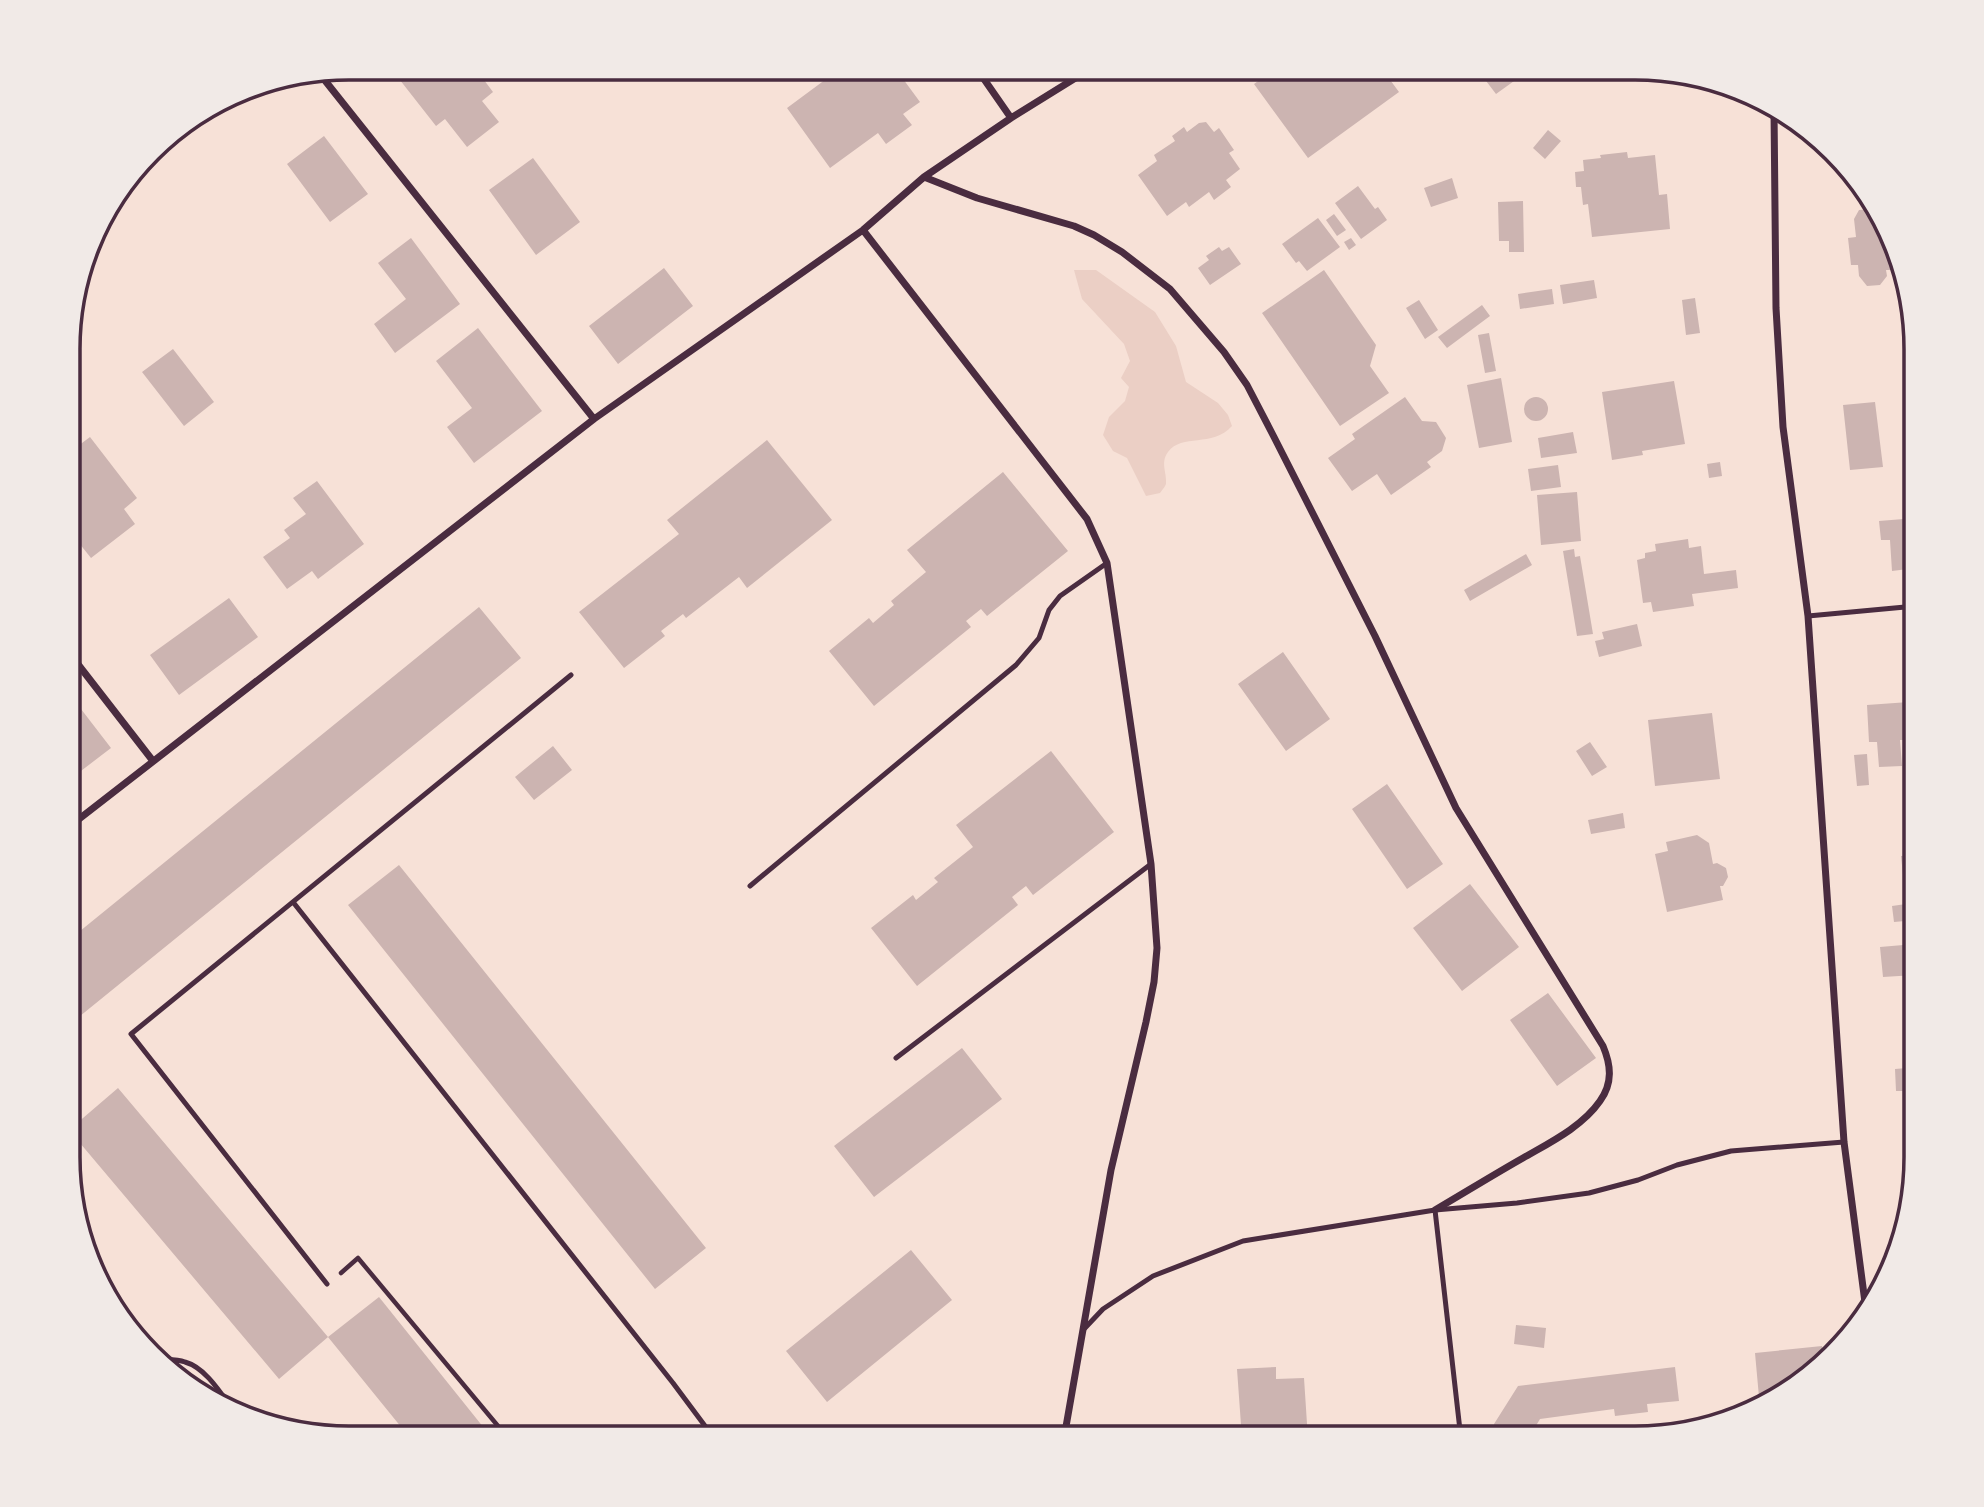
<svg xmlns="http://www.w3.org/2000/svg" width="1984" height="1507" viewBox="0 0 1984 1507" font-family="'Alegreya Sans',sans-serif">
<style>
.green{fill:#ebcfc5}
.building{fill:#ccb4b1}
.lines{fill:none;stroke-linecap:round;stroke-linejoin:round}
.path{stroke:#4a2c40;stroke-width:4.5}
.service{stroke:#4a2c40;stroke-width:5}
.minor{stroke:#4a2c40;stroke-width:7}
.rim{fill:none;stroke:#4a2c40;stroke-width:3.5}
</style>
<rect width="100%" height="100%" fill="#f7e1d7"/>
<!-- green -->
<path class="green" d="M1074,270H1096L1155,312L1176,346L1186,382L1218,403L1228,415L1232,426C1212,448 1182,433 1168,452C1160,463 1167,472 1166,484C1165,487 1162,490 1160,493L1146,496L1127,458L1113,451L1103,435L1109,417L1125,401L1129,387L1121,378L1130,361L1124,344L1082,299Z"/>
<!-- building -->
<path class="building" d="M404,68H475L493,92L482,101L499,122L467,147L445,119L436,126L396,75Z
M841,68H895L920,102L903,114L912,125L886,144L878,133L830,168L787,108Z
M1275,69H1382L1399,92L1308,158L1254,84Z
M1486,69H1516L1521,76L1496,94L1480,73Z
M1206,122L1214,132L1219,128L1234,150L1229,153L1240,169L1226,180L1231,187L1214,200L1209,192L1189,207L1186,202L1167,216L1138,175L1157,161L1154,155L1175,141L1172,136L1184,127L1187,132L1199,123Z
M1548,130L1561,141L1545,159L1533,148Z
M324,136L368,194L330,222L287,164Z
M1627,152L1628,158L1655,155L1659,195L1667,194L1670,229L1592,237L1588,204L1583,205L1581,187H1576L1575,172L1584,171L1583,160L1601,158L1600,155Z
M533,158L580,222L536,255L489,190Z
M1452,178L1458,198L1431,207L1424,188Z
M1358,186L1375,209L1378,207L1387,220L1361,239L1335,203Z
M1523,201L1524,252H1509V241H1499L1498,202Z
M1872,209L1887,226L1897,270H1886L1887,276L1880,285L1867,286L1859,276L1858,265H1851L1848,238L1856,237L1854,219L1859,210Z
M1334,214L1346,230L1337,236L1326,220Z
M1318,218L1340,247L1307,271L1299,261L1296,263L1282,244Z
M411,238L460,304L395,353L374,324L406,299L378,263Z
M1351,238L1356,245L1349,250L1344,242Z
M1219,247L1222,251L1229,247L1241,264L1210,285L1198,268L1209,260L1206,256Z
M664,268L693,306L618,364L589,326Z
M1324,270L1376,345L1370,366L1389,393L1340,426L1262,313Z
M1594,280L1597,298L1563,304L1560,285Z
M1552,289L1554,304L1520,309L1518,294Z
M1695,298L1700,333L1686,335L1682,300Z
M1419,300L1438,330L1425,339L1406,308Z
M1482,305L1490,316L1447,348L1438,337Z
M478,328L542,411L474,463L447,427L472,408L436,361Z
M1489,333L1496,371L1485,373L1478,335Z
M173,349L214,402L184,426L142,372Z
M1501,378L1512,442L1479,448L1467,385Z
M1674,381L1685,444L1642,451L1643,455L1612,460L1602,392Z
M1405,397L1422,421L1436,422L1446,438L1442,451L1427,462L1431,467L1391,495L1377,474L1352,491L1328,458L1355,439L1352,434Z
M1524 409a12 12 0 1 1 24 0a12 12 0 1 1-24 0Z
M1875,402L1883,467L1850,470L1843,405Z
M1573,432L1577,453L1541,458L1538,438Z
M90,437L137,498L124,509L135,524L91,558L79,543L72,549L70,547V452Z
M767,440L832,520L747,588L739,577L686,618L683,614L661,631L665,636L624,668L579,612L679,534L667,520Z
M1720,462L1722,476L1709,478L1707,464Z
M1558,465L1561,487L1531,491L1528,469Z
M1003,472L1068,551L987,616L981,609L966,621L971,627L874,706L829,651L869,618L873,623L894,605L891,601L926,572L907,550Z
M317,481L364,544L318,579L312,571L287,589L263,557L290,538L284,530L306,514L293,498Z
M1577,492L1581,541L1541,545L1537,495Z
M1916,518V568L1892,571L1890,540H1881L1879,521Z
M1688,539L1689,548L1701,546L1704,574L1736,570L1738,588L1692,594L1694,606L1653,612L1651,602L1643,603L1637,560L1645,558V553L1656,551L1655,544Z
M1574,549L1575,557L1580,556L1593,634L1577,636L1563,551Z
M1526,554L1532,565L1470,601L1464,590Z
M229,598L258,637L179,695L150,655Z
M479,607L521,658L69,1025V940Z
M1637,624L1642,646L1599,657L1595,641L1604,639L1602,632Z
M1283,652L1330,719L1286,751L1238,684Z
M1915,690V751L1907,752L1906,740H1900L1902,766L1879,767L1877,742H1869L1867,705L1909,702L1908,691Z
M71,696L111,748L77,774L70,765Z
M1712,713L1720,779L1655,786L1648,720Z
M1590,742L1607,767L1592,776L1576,751Z
M553,746L572,770L534,800L515,777Z
M1051,751L1114,832L1033,895L1026,886L1012,897L1018,905L917,986L871,928L913,895L916,900L938,882L934,878L973,847L956,825Z
M1867,754L1869,785L1857,786L1854,755Z
M1387,784L1443,864L1407,889L1352,809Z
M1623,813L1625,828L1591,834L1588,820Z
M1697,835L1709,843L1713,864L1717,863L1726,868L1728,877L1723,886H1720L1723,900L1667,912L1655,854L1668,851L1666,842Z
M1915,855V931H1906L1905,921L1894,922L1892,906L1906,904L1901,856Z
M399,865L706,1248L655,1289L348,905Z
M1470,884L1519,947L1462,991L1413,928Z
M1915,944V975L1883,977L1880,947Z
M1548,993L1596,1058L1557,1086L1510,1020Z
M1905,1026H1915V1108H1908V1091H1896L1895,1069L1907,1068Z
M962,1048L1002,1099L874,1197L834,1146Z
M118,1088L328,1337L279,1379L69,1130Z
M911,1250L952,1300L827,1402L786,1351Z
M379,1297L492,1438H410L328,1337Z
M1516,1325L1546,1328L1544,1348L1514,1344Z
M1822,1346L1823,1360L1760,1408L1755,1353Z
M1276,1367V1379L1304,1378L1308,1439H1242L1237,1369Z
M1675,1367L1679,1401L1647,1404L1648,1412L1615,1416L1614,1409L1540,1419L1528,1439H1495L1494,1424L1518,1386Z"/>
<g class="lines">
<!-- path -->
<path class="path" d="M341,1273L358,1258L508,1438"/>
<!-- service -->
<path class="service" d="M1808,616L1916,606
M750,886L1016,665L1039,638L1049,610L1060,596L1107,563
M293,902L673,1383L714,1438
M896,1058L1151,864
M1435,1210L1461,1439
M327,1284L131,1034L571,675
M1085,1328L1103,1309L1153,1276L1243,1241L1435,1210L1517,1203L1589,1193L1638,1180L1677,1165L1731,1151L1844,1142
M157,1359C167,1360 176,1359 185,1362C207,1368 223,1397 236,1414"/>
<!-- minor -->
<path class="minor" d="M977,69L1011,118
M319,73L594,419
M1774,110L1776,308L1783,427L1808,616L1844,1142L1866,1310
M924,177L977,198L1074,226L1094,235L1122,252L1170,289L1224,352L1247,385L1274,437L1375,636L1456,808L1603,1046C1611,1065 1613,1083 1600,1101C1582,1127 1549,1143 1523,1158C1493,1175 1464,1193 1435,1210
M863,230L1087,519L1107,563L1151,864L1157,948L1154,982L1146,1022L1111,1170L1064,1438
M70,654L153,761
M70,826L594,419L863,230L924,177L1011,118L1090,69"/>
</g>
<!-- crop -->
<path d="M0 0H1984V1507H0ZM349 80H1635A269 269 0 0 1 1904 349V1157A269 269 0 0 1 1635 1426H349A269 269 0 0 1 80 1157V349A269 269 0 0 1 349 80Z" fill="#f1eae7" fill-rule="evenodd"/>
<path class="rim" d="M349 80H1635A269 269 0 0 1 1904 349V1157A269 269 0 0 1 1635 1426H349A269 269 0 0 1 80 1157V349A269 269 0 0 1 349 80Z"/>
</svg>
